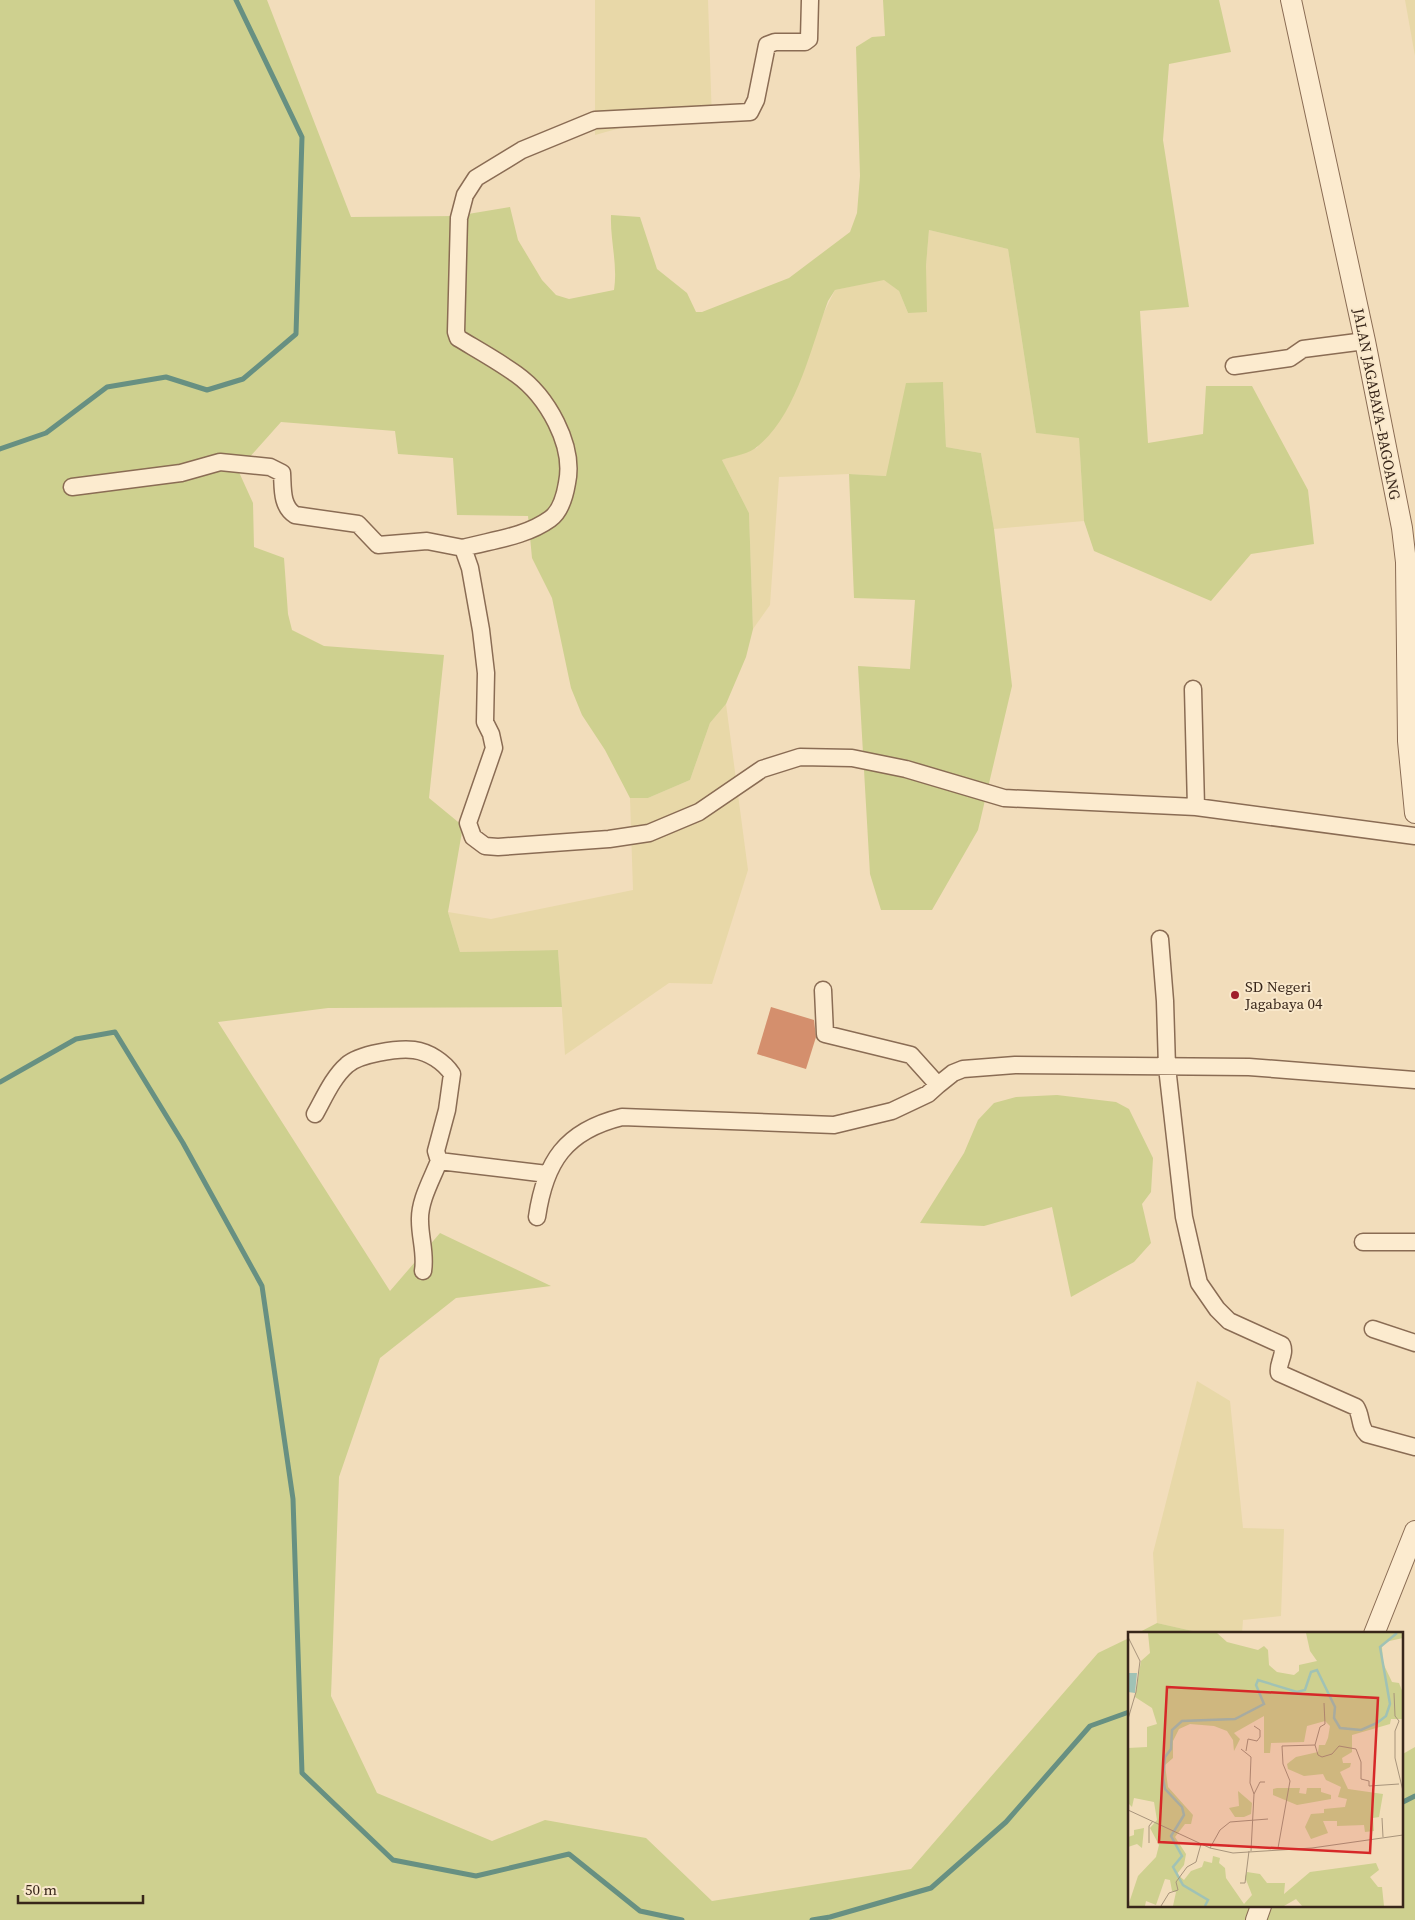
<svg xmlns="http://www.w3.org/2000/svg" width="1415" height="1920" viewBox="0 0 1415 1920" font-family="'Source Serif 4',serif">
<style>
.farmland{fill:#e8d8a8}
.green{fill:#ced08f}
.lines{fill:none;stroke-linecap:round;stroke-linejoin:round}
.stream{stroke:#679082;stroke-width:5}
.building{fill:#d48f6d}
.minor-casing{stroke:#8a6c54;stroke-width:19}
.tertiary-casing{stroke:#8a6c54;stroke-width:22}
.minor{stroke:#fcebcf;stroke-width:16}
.tertiary{stroke:#fcebcf;stroke-width:20}
.poi-dot{fill:#9f1e2a;stroke:#f9e8cb;stroke-width:2}
.labels{text-anchor:middle;dominant-baseline:central;stroke-width:4;stroke-linejoin:round;paint-order:stroke}
.street-label{font-size:15px;fill:#38261a;stroke:#f9e8cb}
.poi-label{font-size:15px;fill:#38261a;stroke:#f9e8cb;text-anchor:start}
.inset-river{fill:none;stroke:#a0c2b5;stroke-width:2.5}
.inset-road{fill:none;stroke:#a8947b;stroke-width:1}
.view{fill:#d62828;fill-opacity:0.15;stroke:#d62828;stroke-width:2.5}
.inset-edge{fill:none;stroke:#38261a;stroke-width:2.5}
</style>
<rect width="100%" height="100%" fill="#f2ddbb"/>
<!-- farmland -->
<path class="farmland" d="M595,0H708L712,121L631,125L595,135Z
M1405,0H1415V56Z
M929,230L1008,249L1036,433L1079,437L1084,521L994,529L981,453L946,447L943,382L886,476L849,474L779,477L770,605L753,629L749,513L722,460L757,448L835,290L884,279L899,291L908,313L926,266Z
M726,704L748,870L712,984L669,983L565,1055L558,950L460,952L448,912L491,919L633,890L630,798H648L690,780L710,723Z
M1197,1381L1230,1401L1243,1528L1284,1529L1281,1616L1243,1620L1242,1634H1206L1157,1623L1153,1553Z"/>
<!-- green -->
<path class="green" d="M0,0H267L351,217L456,216L510,207L518,240L542,280L556,295L569,299L614,290C618,265 610,240 611,215L640,217L657,269L687,293L696,312H702L789,278L850,232L857,213L860,176L856,47L872,37L885,36L883,0H1219L1231,52L1169,64L1163,140L1189,307L1140,311L1148,443L1203,434L1206,386H1252L1308,490L1314,544L1251,554L1211,601L1094,551L1084,521L1079,438L1036,433L1008,249L929,230L926,266L927,312L908,313L899,291L884,280L835,290L828,301C811,347 797,414 758,446C750,454 733,456 722,460L749,513L753,629L746,657L726,704L710,723L690,780L648,798H630L605,750L582,715L571,688L552,598L532,558L528,516L457,515L453,458L398,454L395,431L281,422L238,470L253,503L254,547L284,558L288,614L292,630L324,646L444,655L429,798L463,826L448,912L460,952L558,950L562,1007L328,1008L218,1022L390,1291L440,1233L551,1286L456,1298L380,1358L339,1477L331,1696L377,1793L492,1841L545,1820L646,1838L712,1901L911,1869L1098,1653L1129,1638V1906H1401V1755L1415,1747V1920H0Z
M943,382L946,447L981,453L994,529L1012,686L978,830L932,910H881L870,874L858,666L910,669L915,600L854,598L849,474L886,476L906,383Z
M1057,1095L1116,1102L1129,1109L1153,1158L1151,1192L1142,1204L1151,1243L1134,1262L1071,1297L1052,1207L984,1226L920,1223L964,1153L978,1120L994,1103L1016,1097Z
M1157,1623L1206,1634H1136Z"/>
<g class="lines">
<!-- stream -->
<path class="stream" d="M0,449L46,433L107,387L166,377L207,390L243,379L296,334L302,137L236,0
M0,1082L76,1039L115,1032L183,1143L262,1286L293,1499L302,1773L393,1860L476,1876L569,1854L640,1911L682,1920
M1401,1803L1415,1796
M812,1920L830,1917L931,1888L1006,1822L1090,1726L1129,1712"/>
</g>
<!-- building -->
<path class="building" d="M771,1007L814,1020L816,1037L806,1069L757,1054Z"/>
<g class="lines">
<defs>
<path id="minor" d="M1234,366L1290,358L1303,349L1365,341
M72,487L181,473L220,462L270,467L282,473C283,488 281,506 295,515L358,524L378,545L427,541L463,548L470,568L481,630L486,673L485,722L491,734L494,748L468,823L473,837L485,846L498,847L609,839L649,833L699,812L762,769L800,757L852,758L906,769L1004,798L1196,807L1415,836
M463,548C492,540 525,537 550,519C560,512 565,495 567,483C575,445 547,396 516,374C498,361 478,350 458,338L456,332L459,218L465,195L476,178L522,150L595,120L750,112L756,100L767,45L775,42H805L809,39L810,0
M1193,689L1196,807
M1160,939L1165,1001L1167,1067L1184,1217L1199,1283L1217,1309L1229,1321L1282,1345C1286,1355 1277,1363 1279,1373L1356,1407C1362,1416 1359,1427 1367,1434L1415,1447
M823,990L825,1034L911,1055L938,1085L953,1073L963,1069L1015,1065L1249,1067L1415,1080
M315,1114C324,1098 333,1077 347,1065C359,1054 398,1048 414,1050C429,1052 444,1062 452,1074L447,1110L436,1151L439,1161L547,1174
M537,1217C545,1162 565,1131 622,1117L834,1125L892,1111L928,1094L938,1085
M1363,1242H1415
M423,1271C426,1254 420,1238 420,1221C419,1201 432,1179 439,1161
M1373,1329L1415,1343"/>
<path id="tertiary" d="M1291,0L1365,341L1402,528L1406,562L1408,741L1415,813
M1374,1634L1415,1531
M1256,1920L1261,1906"/>
</defs>
<!-- minor casing -->
<use href="#minor" class="minor-casing"/>
<!-- tertiary casing -->
<use href="#tertiary" class="tertiary-casing"/>
<!-- minor -->
<use href="#minor" class="minor"/>
<!-- tertiary -->
<use href="#tertiary" class="tertiary"/>
</g>
<!-- markers -->
<circle class="poi-dot" cx="1235" cy="995" r="5"/>
<g class="labels">
<!-- street labels -->
<g class="street-label">
<text transform="translate(1377 404) rotate(79)">JALAN JAGABAYA–BAGOANG</text>
</g>
<!-- poi labels -->
<g class="poi-label">
<text x="1245" y="986">SD Negeri<tspan x="1245" dy="17">Jagabaya 04</tspan></text>
</g>
</g>
<!-- overview -->
<g transform="translate(1128 1632)">
<rect width="275" height="275" fill="#f2ddbb"/>
<path d="M20,1H89L99,10L130,18L136,14L140,18L141,33L149,40L166,43L171,39V33L189,29L182,19L178,1H275V6L257,10L254,15L255,31L264,50L271,51L275,61V87H263L262,92L224,103V120L214,126L215,131H223L222,135L212,140L220,157L255,162L251,185L245,186L246,199L237,200L236,193L209,194V189H195L200,201L183,207L177,195L183,182L196,181V177L217,175L219,167L210,165L213,155L198,148L195,142L176,144L160,137L159,132L168,125L190,120L191,113H197L200,106L202,94L197,89L179,94L176,110L143,111L142,121H136V84L106,101L112,107L106,119L105,108L99,99L86,94L62,92L51,97L45,109V126L37,133L40,155L65,183L63,192H57L47,205L58,222L56,233L49,242L56,248L63,239L74,235L76,229L84,231L85,224L92,226L91,231L97,236L98,246L116,272L124,263L117,245L119,240L132,242L139,251H157L156,262L182,240L248,231L251,238L242,245L250,255H254L256,274H174L168,267L156,274H45L48,260L44,259L42,248L37,247L28,273L18,269L17,274H0L10,244L28,225L31,213L22,196L29,188L26,170L6,166L4,175L0,171V116L19,115V95L29,92L24,76L7,65L13,29L22,21ZM149,156H172L171,161L178,162L179,156H193V160L203,163V167L169,173L145,163V157ZM110,159L124,171L123,182L116,185H107L101,176L111,174ZM16,196L14,216L9,212L0,215V205L6,203V198Z" fill="#ced08f"/>
<path d="M0,41H9L7,61L0,60Z" fill="#a0c2b5"/>
<path class="inset-river" d="M77,274L80,268L55,253L45,235L54,224L43,204L56,183L54,175L37,157L35,146L37,125L43,117L44,98L54,89L107,87L136,72L128,53L130,48L169,60L177,58L183,40L189,38L207,75L206,86L212,96L233,98L249,91L258,84L262,72L252,15L269,1"/>
<path class="inset-road" d="M0,5L12,29L8,60L0,87M266,61L267,84L271,89M271,89L267,99V126L275,159M187,113L190,123L194,125L204,122L211,114L228,117L233,130V147L241,149V154L271,152M113,117L123,125L122,151L126,162M118,119L120,107L129,109L132,105V98L126,94M0,178L82,216L105,221L184,216L275,203M254,186L255,205M21,211V194L25,189M82,216L92,198L102,190L140,187M150,216L162,149L155,132L154,114L187,113L192,95L197,92L196,71M123,219L126,162L132,150H137M112,251H117L121,219M33,274L41,261L50,258L48,250L59,235L68,230L73,212"/>
<path class="view" d="M39,55L250,66L242,221L31,210Z"/>
<rect width="275" height="275" class="inset-edge"/>
</g>
<!-- scale -->
<path d="M18 1895v8h125v-8" fill="none" stroke="#38261a" stroke-width="2.5"/>
<text x="25" y="1895" font-size="15" fill="#38261a" stroke="#f9e8cb" stroke-width="4" paint-order="stroke">50 m</text>
</svg>
